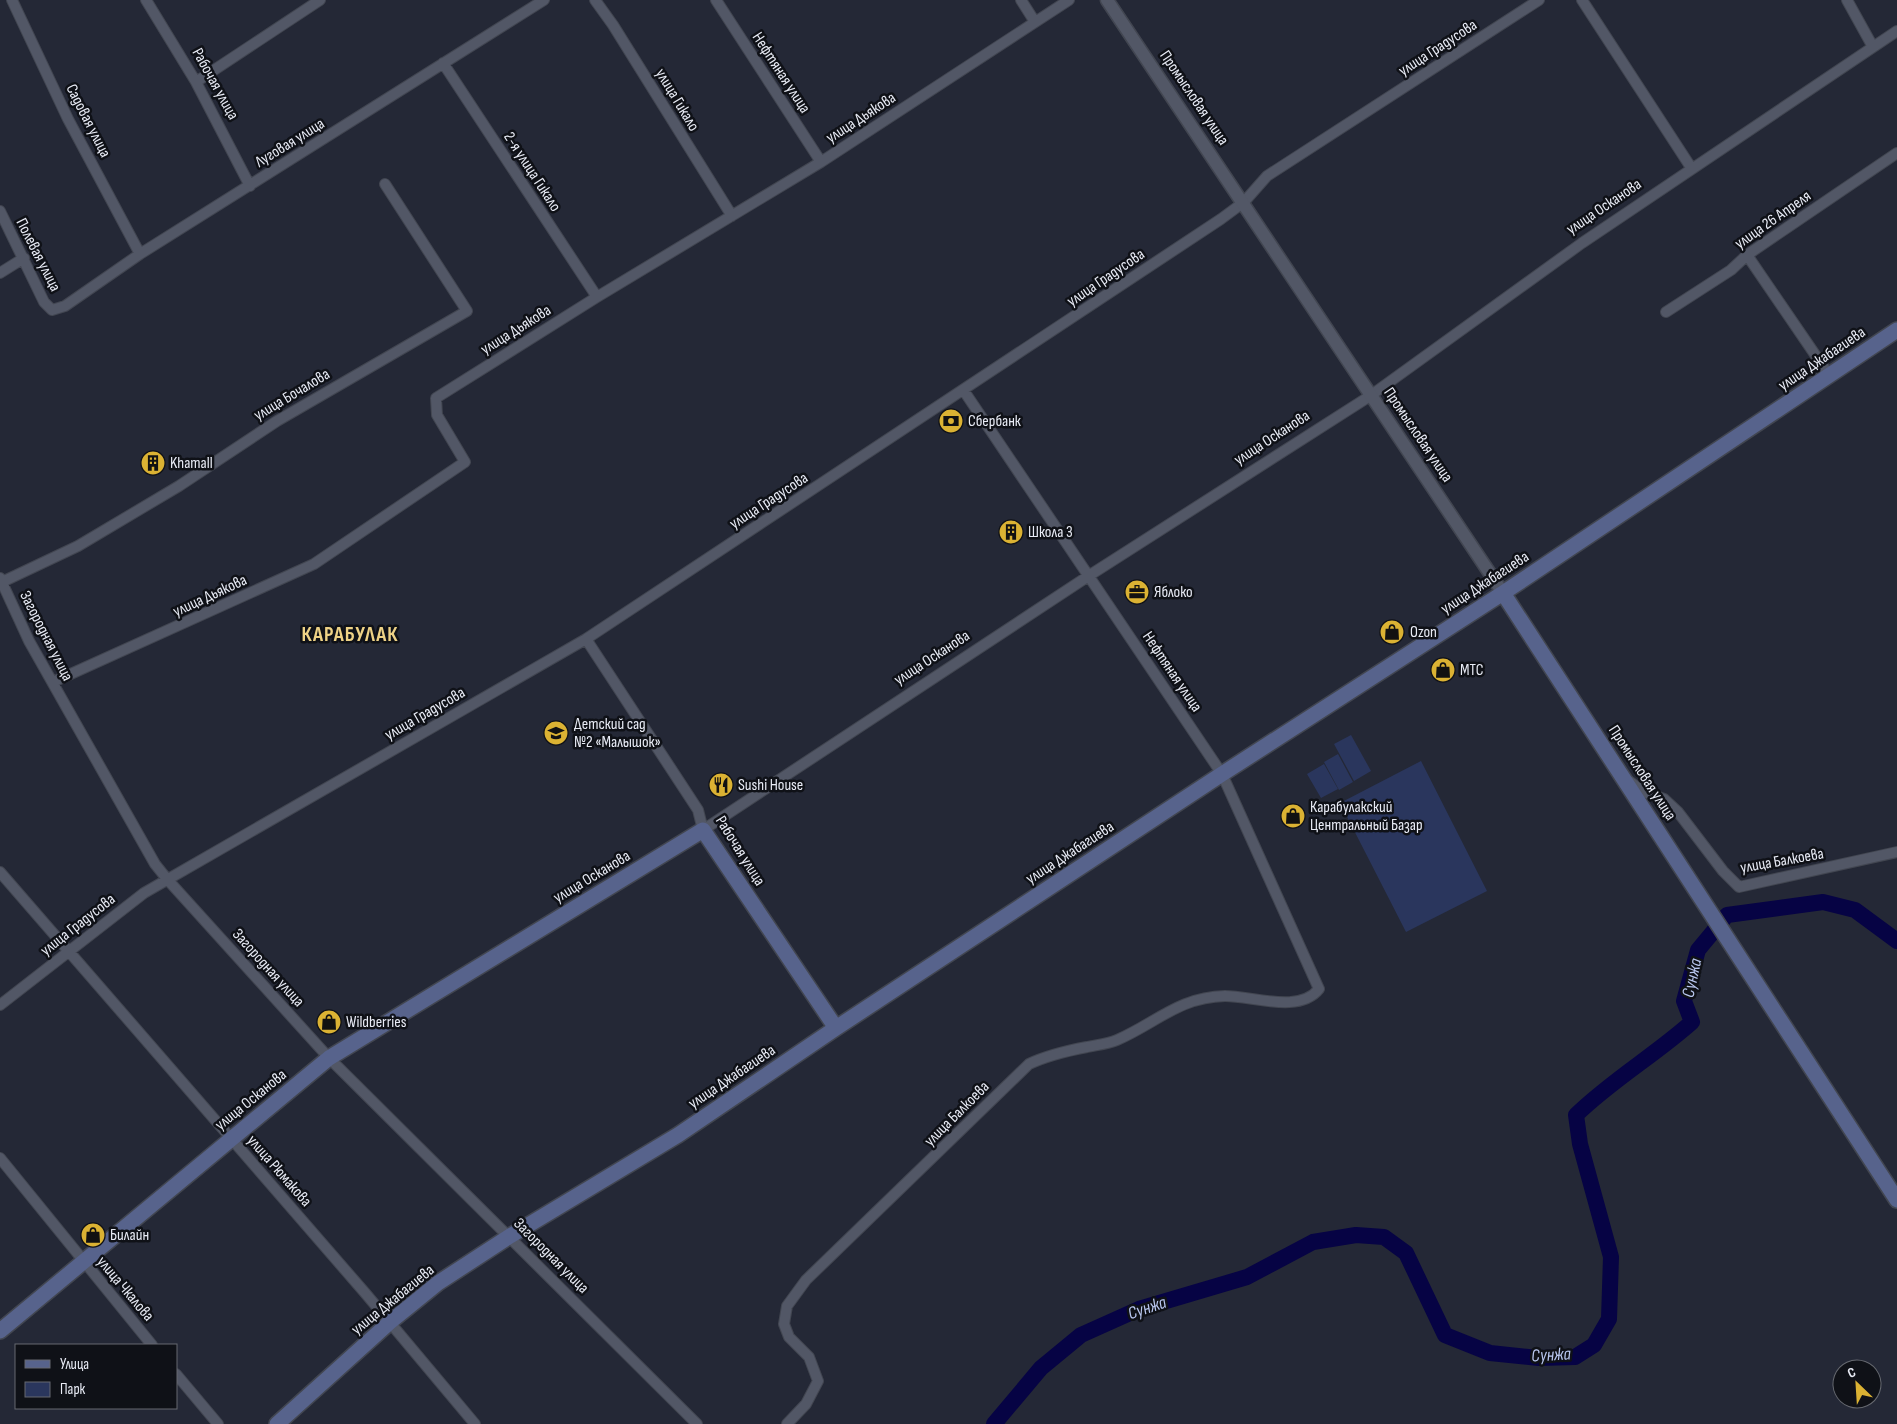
<svg xmlns="http://www.w3.org/2000/svg" width="1897" height="1424" viewBox="0 0 1897 1424" font-family="'Sofia Sans Condensed',sans-serif">
<style>
.green{fill:#2a365d}
.lines{fill:none;stroke-linecap:round;stroke-linejoin:round}
.river{stroke:#060344;stroke-width:16}
.minor-casing{stroke:#424651;stroke-width:12}
.tertiary-casing{stroke:#424651;stroke-width:15}
.secondary-casing{stroke:#424651;stroke-width:18}
.minor{stroke:#525766;stroke-width:10}
.tertiary{stroke:#525766;stroke-width:12}
.secondary{stroke:#57638c;stroke-width:15}
.labels{text-anchor:middle;dominant-baseline:central;stroke-width:5;stroke-linejoin:round;paint-order:stroke}
.street-label{font-size:16px;fill:#e9ecf6;stroke:#0f1117}
.poi-label{font-size:16px;fill:#e9ecf6;stroke:#0f1117;text-anchor:start}
.water-label{font-size:18px;font-style:italic;fill:#b9c7ef;stroke:#0f1117}
.district-label{font-size:21px;font-weight:bold;letter-spacing:1px;fill:#eed286;stroke:#0f1117}
</style>
<rect width="100%" height="100%" fill="#242836"/>
<!-- green -->
<path class="green" d="M1351,735L1371,771L1354,781L1334,744Z
M1338,754L1353,782L1339,790L1324,762Z
M1421,761L1487,891L1406,932L1340,803Z
M1324,764L1338,789L1321,798L1307,774Z"/>
<g class="lines">
<!-- river -->
<path class="river" d="M994,1424L1041,1368L1081,1335L1139,1309L1247,1277L1313,1242L1356,1235L1384,1237L1406,1253L1445,1335L1490,1353L1539,1358L1575,1357L1594,1345L1609,1319L1611,1257L1580,1144L1576,1115C1612,1080 1655,1055 1692,1022L1684,1001L1698,950L1727,915L1823,902L1855,910L1897,941"/>
<defs>
<path id="minor" d="M12,0L68,119L140,254
M146,0L196,82L250,186
M595,0L613,25L732,216
M716,0L821,162
M1021,0L1035,22
M1582,0L1692,169
M1847,0L1873,47
M443,63L597,297
M196,82L320,0
M0,211L44,302L52,310L65,306L140,254L544,0
M1747,255L1829,375
M0,273L24,258
M1666,312L1731,270L1747,255L1788,227L1897,153
M0,578L29,641L155,864L167,879L329,1058L697,1424
M2,582L78,546L179,486L277,421L467,311L385,184
M586,639L698,810L703,830L1090,575L1370,396L1582,243L1897,31
M53,682L314,564L465,462L437,415L436,398L597,297L821,162L1069,0
M1629,781L1644,792L1664,799L1678,812L1723,871L1739,887L1897,852
M0,872L366,1294L475,1424
M0,1005L144,893L586,639L1221,219L1244,202L1267,176L1539,0
M0,1158L152,1345
M176,1374L218,1424
M787,1424L806,1404L818,1381L809,1357L789,1337L784,1324L787,1306L806,1280L1029,1064C1048,1055 1066,1051 1087,1047C1096,1045 1108,1044 1117,1040C1156,1023 1179,997 1225,996C1253,996 1299,1014 1319,989L1222,774L964,391"/>
<path id="tertiary" d="M1107,0L1503,593"/>
<path id="secondary" d="M1503,593L1897,1200
M0,1331L329,1058L703,830L836,1028
M277,1424L390,1322L438,1283L510,1236L678,1135L836,1028L1222,774L1503,593L1897,330"/>
</defs>
<!-- minor casing -->
<use href="#minor" class="minor-casing"/>
<!-- tertiary casing -->
<use href="#tertiary" class="tertiary-casing"/>
<!-- secondary casing -->
<use href="#secondary" class="secondary-casing"/>
<!-- minor -->
<use href="#minor" class="minor"/>
<!-- tertiary -->
<use href="#tertiary" class="tertiary"/>
<!-- secondary -->
<use href="#secondary" class="secondary"/>
</g>
<!-- icons -->
<defs>
<symbol id="bank-disc" viewBox="-11 -11 22 22"><circle r="9.5" fill="#dbb233" stroke="#0f1117"/><path d="M-6-4H6V4H-6ZM0-2.3a2.3 2.3 0 1 0 0 4.6a2.3 2.3 0 1 0 0-4.6Z" fill="#111"/></symbol>
<symbol id="building-disc" viewBox="-11 -11 22 22"><circle r="9.5" fill="#dbb233" stroke="#0f1117"/><path d="M-4-6H4V6H1V3H-1V6H-4ZM-2.5-4.3h1.7v1.8h-1.7ZM.8-4.3h1.7v1.8H.8ZM-2.5-1h1.7V.8h-1.7ZM.8-1h1.7V.8H.8Z" fill="#111"/></symbol>
<symbol id="office-disc" viewBox="-11 -11 22 22"><circle r="9.5" fill="#dbb233" stroke="#0f1117"/><path d="M-6-3h4V-5.5h4V-3h4V5H-6ZM-1-4.5V-3h2v-1.5ZM-6 0V1H6V0Z" fill="#111"/></symbol>
<symbol id="shop-disc" viewBox="-11 -11 22 22"><circle r="9.5" fill="#dbb233" stroke="#0f1117"/><path d="M-5-2.5h2.3a2.7 3.5 0 0 1 5.4 0H5L5.5 6h-11ZM-1.5-2.5h3a1.5 2.3 0 0 0-3 0Z" fill="#111"/></symbol>
<symbol id="school-disc" viewBox="-11 -11 22 22"><circle r="9.5" fill="#dbb233" stroke="#0f1117"/><path d="M0-5L7-2L0 1L-7-2ZM-4 1L0 2.5L4 1V4Q0 6-4 4Z" fill="#111"/></symbol>
<symbol id="restaurant-disc" viewBox="-11 -11 22 22"><circle r="9.5" fill="#dbb233" stroke="#0f1117"/><path d="M-5-6h1v4h1v-4h1v4h1v-4h1v5L-1.5 .5V6h-2V.5L-5-1ZM5-6V6H3V1.5H1.5Q1.5-4 5-6Z" fill="#111"/></symbol>
</defs>
<g fill-rule="evenodd">
<use href="#bank-disc" x="937" y="407" width="28" height="28"/>
<use href="#building-disc" x="139" y="449" width="28" height="28"/>
<use href="#building-disc" x="997" y="518" width="28" height="28"/>
<use href="#office-disc" x="1123" y="578" width="28" height="28"/>
<use href="#shop-disc" x="1378" y="618" width="28" height="28"/>
<use href="#shop-disc" x="1429" y="656" width="28" height="28"/>
<use href="#school-disc" x="542" y="719" width="28" height="28"/>
<use href="#restaurant-disc" x="707" y="771" width="28" height="28"/>
<use href="#shop-disc" x="1279" y="802" width="28" height="28"/>
<use href="#shop-disc" x="315" y="1008" width="28" height="28"/>
<use href="#shop-disc" x="79" y="1221" width="28" height="28"/>
</g>
<g class="labels">
<!-- street labels -->
<g class="street-label">
<text transform="translate(1438 48) rotate(-33)">улица Градусова</text>
<text transform="translate(781 73) rotate(57)">Нефтяная улица</text>
<text transform="translate(215 84) rotate(61)">Рабочая улица</text>
<text transform="translate(1194 98) rotate(56)">Промысловая улица</text>
<text transform="translate(677 100) rotate(59)">улица Гикало</text>
<text transform="translate(861 118) rotate(-33)">улица Дьякова</text>
<text transform="translate(88 121) rotate(63)">Садовая улица</text>
<text transform="translate(290 143) rotate(-32)">Луговая улица</text>
<text transform="translate(532 172) rotate(57)">2-я улица Гикало</text>
<text transform="translate(1604 207) rotate(-34)">улица Осканова</text>
<text transform="translate(1773 220) rotate(-35)">улица 26 Апреля</text>
<text transform="translate(38 255) rotate(63)">Полевая улица</text>
<text transform="translate(1106 278) rotate(-34)">улица Градусова</text>
<text transform="translate(516 330) rotate(-32)">улица Дьякова</text>
<text transform="translate(1822 359) rotate(-34)">улица Джабагиева</text>
<text transform="translate(292 395) rotate(-31)">улица Бочалова</text>
<text transform="translate(1418 435) rotate(56)">Промысловая улица</text>
<text transform="translate(1272 438) rotate(-33)">улица Осканова</text>
<text transform="translate(769 501) rotate(-33)">улица Градусова</text>
<text transform="translate(1485 583) rotate(-33)">улица Джабагиева</text>
<text transform="translate(210 596) rotate(-25)">улица Дьякова</text>
<text transform="translate(46 636) rotate(63)">Загородная улица</text>
<text transform="translate(932 658) rotate(-33)">улица Осканова</text>
<text transform="translate(1172 672) rotate(56)">Нефтяная улица</text>
<text transform="translate(425 714) rotate(-30)">улица Градусова</text>
<text transform="translate(1642 773) rotate(57)">Промысловая улица</text>
<text transform="translate(740 851) rotate(58)">Рабочая улица</text>
<text transform="translate(1070 853) rotate(-33)">улица Джабагиева</text>
<text transform="translate(1782 861) rotate(-10)">улица Балкоева</text>
<text transform="translate(592 877) rotate(-31)">улица Осканова</text>
<text transform="translate(78 925) rotate(-38)">улица Градусова</text>
<text transform="translate(268 968) rotate(48)">Загородная улица</text>
<text transform="translate(732 1077) rotate(-34)">улица Джабагиева</text>
<text transform="translate(251 1100) rotate(-39)">улица Осканова</text>
<text transform="translate(957 1114) rotate(-45)">улица Балкоева</text>
<text transform="translate(279 1171) rotate(49)">улица Рюмакова</text>
<text transform="translate(551 1256) rotate(45)">Загородная улица</text>
<text transform="translate(125 1289) rotate(50)">улица Чкалова</text>
<text transform="translate(393 1300) rotate(-39)">улица Джабагиева</text>
</g>
<!-- poi labels -->
<g class="poi-label">
<text x="968" y="421">Сбербанк</text>
<text x="170" y="463">Khamall</text>
<text x="1028" y="532">Школа 3</text>
<text x="1154" y="592">Яблоко</text>
<text x="1410" y="632">Ozon</text>
<text x="1460" y="670">МТС</text>
<text x="574" y="724">Детский сад<tspan x="574" dy="18">№2 «Малышок»</tspan></text>
<text x="738" y="785">Sushi House</text>
<text x="1310" y="807">Карабулакский<tspan x="1310" dy="18">Центральный Базар</tspan></text>
<text x="346" y="1022">Wildberries</text>
<text x="110" y="1235">Билайн</text>
</g>
<!-- water labels -->
<g class="water-label">
<text transform="translate(1692 978) rotate(-78)">Сунжа</text>
<text transform="translate(1147 1308) rotate(-19)">Сунжа</text>
<text transform="translate(1551 1355) rotate(-3)">Сунжа</text>
</g>
<!-- district labels -->
<g class="district-label">
<text x="350" y="634">КАРАБУЛАК</text>
</g>
</g>
<!-- legend -->
<rect x="15" y="1344" width="162" height="65" fill="#0f1117" stroke="#666970"/>
<rect x="25" y="1360" width="25" height="8" fill="#57638c" stroke="#666970"/>
<text x="60" y="1369" font-size="15" fill="#e9ecf6">Улица</text>
<rect x="25" y="1382" width="25" height="15" fill="#2a365d" stroke="#666970"/>
<text x="60" y="1394" font-size="15" fill="#e9ecf6">Парк</text>
<!-- north arrow -->
<g transform="translate(1857 1384) rotate(335)"><circle r="24" fill="#0f1117" stroke="#666970"/>
<path d="M0-4L9 19L0 12L-9 19Z" fill="#dbb233"/>
<text y="-8" font-size="14" font-weight="bold" text-anchor="middle" fill="#e9ecf6">С</text>
</g>
</svg>
